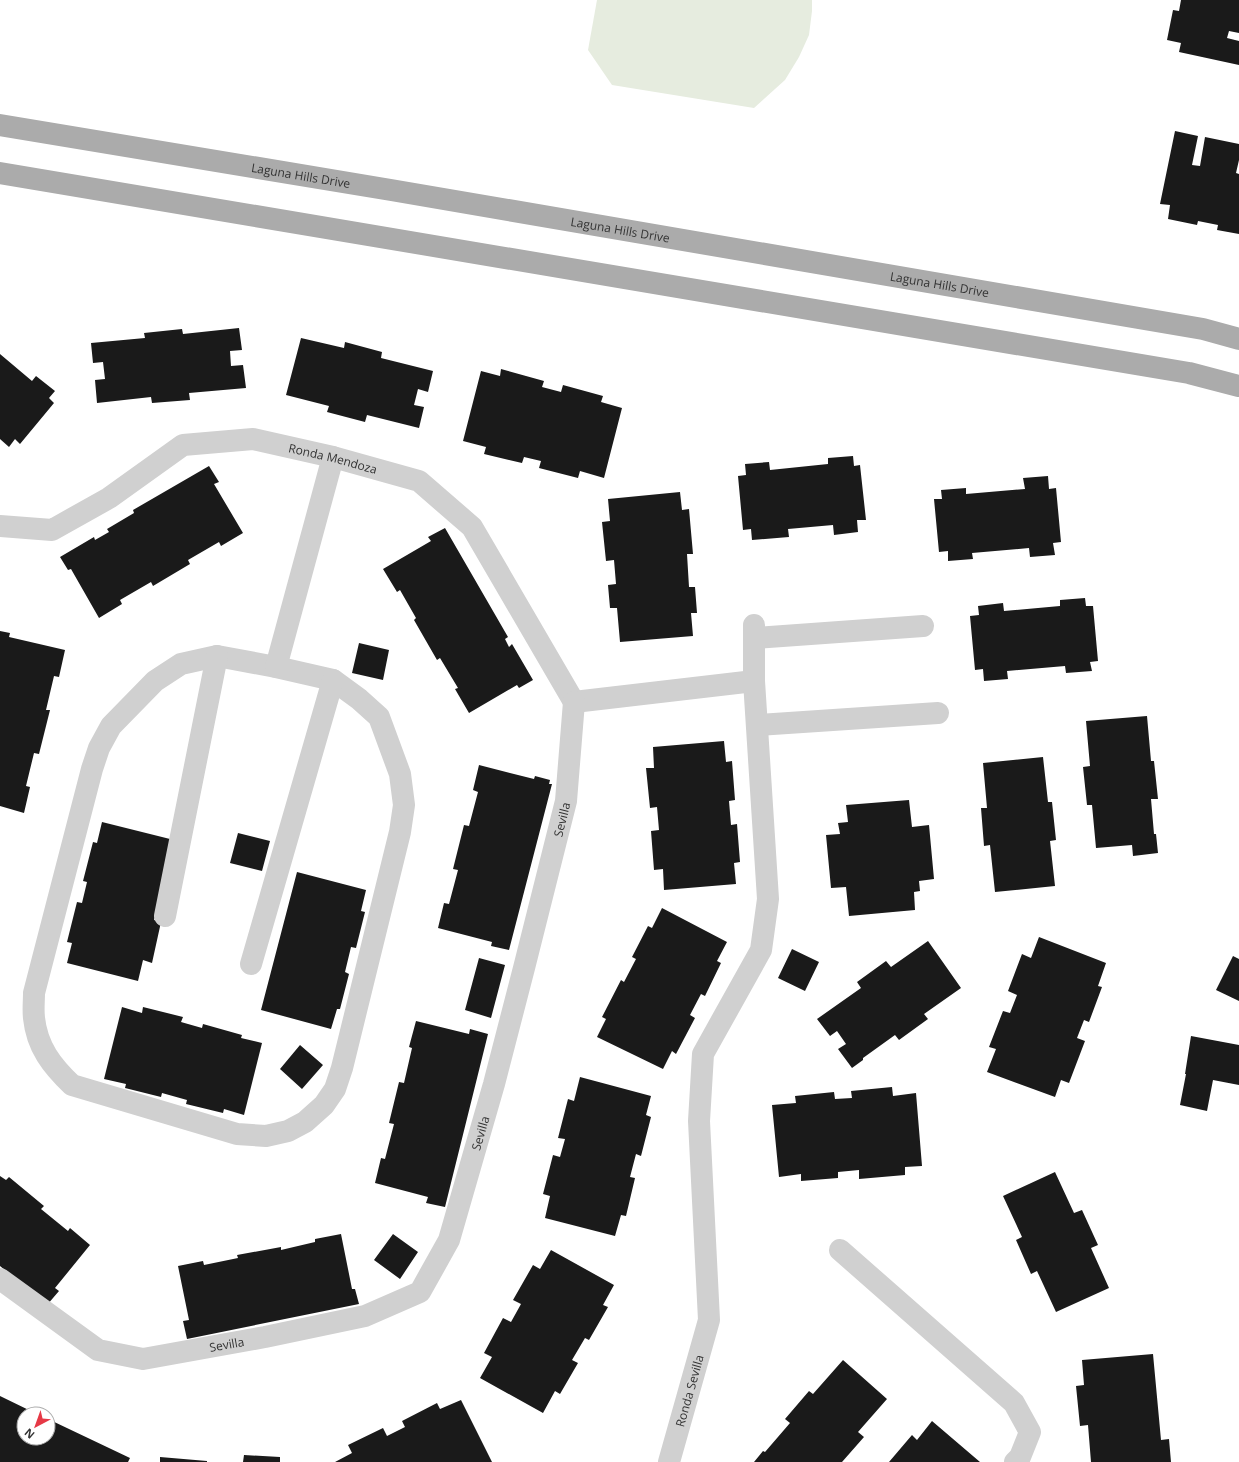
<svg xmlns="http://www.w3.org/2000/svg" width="1239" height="1462" viewBox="0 0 1239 1462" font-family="'Open Sans',sans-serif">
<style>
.pitch{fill:#e6ecdf}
.building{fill:#1a1a1a}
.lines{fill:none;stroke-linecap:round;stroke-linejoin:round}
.minor{stroke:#d0d0d0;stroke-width:22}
.major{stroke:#ababab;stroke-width:22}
.labels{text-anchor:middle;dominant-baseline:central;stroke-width:4;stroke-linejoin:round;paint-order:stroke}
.street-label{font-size:12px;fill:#333;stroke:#fff}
</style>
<rect width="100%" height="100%" fill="#fff"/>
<!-- pitch -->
<path class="pitch" d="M597,0H812V11L809,35L799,57L785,80L754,108L612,85L588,50Z"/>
<!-- building -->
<path class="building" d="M1181,0H1239V33L1229,31L1227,38L1239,41V65L1179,52L1181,43L1167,40L1173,10L1179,11Z
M1175,131L1198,136L1192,165L1200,166L1205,137L1239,144V160L1236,173L1239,174V234L1217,230L1218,225L1198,221L1197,225L1168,219L1170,205L1160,204Z
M239,328L242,350L230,351L231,366L243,365L246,388L189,393L190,400L152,403L151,397L97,403L95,380L105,379L103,362L93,363L91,343L145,338L144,333L182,329L183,334Z
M301,338L344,348L345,342L382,352L381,358L433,371L428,392L418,389L414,405L424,407L419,428L367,415L365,422L327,412L329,406L286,395Z
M0,354L32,381L36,376L55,391L49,398L54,403L20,444L15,439L9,447L0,439Z
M501,369L544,381L542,387L561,392L563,385L603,396L601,402L622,408L604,478L580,471L578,478L539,468L541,461L524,457L522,463L484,454L486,447L463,441L481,371L500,376Z
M853,456L854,466L860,465L866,520H857L858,532L834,535L833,525L788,529L789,537L752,540L751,529L743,530L738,476L746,475L745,464L769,462L770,470L828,464V458Z
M209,466L219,482L214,484L243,533L221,546L219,542L188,560L190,564L153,586L151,582L120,600L122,604L99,618L71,569L68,570L60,557L94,537L95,540L109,532L107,529L134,513L133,510Z
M1048,476L1049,489L1056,488L1061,542L1053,543L1055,555L1030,557L1029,548L972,553L973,559L948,561V551L939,552L934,499H942L941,490L966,488V494L1025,489L1023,478Z
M680,492L682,510L689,509L693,554H687L689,587H695L697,613H691L693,636L620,642L617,608H610L608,585L616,584L614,560L606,561L602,522L610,521L608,499Z
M445,528L508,637L505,639L509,647L512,644L533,680L519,688L517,685L469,713L455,689L458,688L440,658L437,660L414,620L416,618L400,590L397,592L383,569L431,541L428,537Z
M1085,598L1086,606H1093L1098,661L1090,662L1092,671L1066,673L1065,666L1007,671L1008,679L984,681L983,669L975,670L970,616L979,615L978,606L1003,603L1004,611L1060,606V600Z
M0,631L10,633L9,637L65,650L59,677L54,676L46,710H50L39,754L34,753L26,786L30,787L24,813L0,806Z
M359,643L389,650L383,680L352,673Z
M1147,716L1151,761H1154L1158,799H1151L1154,834H1156L1158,853L1133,856L1132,845L1096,848L1092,805H1087L1083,767L1090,766L1086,721Z
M724,741L726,762L732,761L735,800L729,801L731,825L737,824L740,862L734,863L736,884L664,890L663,869L654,870L651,831L659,830L657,807L650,808L646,768H654L653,747Z
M1043,757L1048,802H1052L1056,840L1050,841L1055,886L995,892L990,845L984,846L981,808H987L983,763Z
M479,765L534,779L535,776L550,780L549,784H552L509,950L491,946L492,942L438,928L444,903L449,904L458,870L453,869L464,825L469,826L478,792L473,790Z
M909,800L912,827L929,825L934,879L919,881L920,891L914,892L915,910L849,916L846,887L831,888L826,835L840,834L838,823L848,822L846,805Z
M102,822L174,840L154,920L161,922L152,963L143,960L138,981L67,963L72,943L67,942L77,902L82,903L87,882L83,881L93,842L97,843Z
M238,833L270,841L262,871L230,863Z
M297,872L366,890L361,911L365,912L356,948L351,947L345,972L349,974L340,1009H337L331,1029L261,1010Z
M662,908L727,942L717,961L721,963L705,996L701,994L690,1015L695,1018L676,1054L672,1051L663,1069L597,1037L606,1019L602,1017L621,980L624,982L636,959L632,957L648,926L652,928Z
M1039,937L1106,963L1098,986L1102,987L1089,1022L1084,1020L1077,1038L1085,1041L1069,1083L1061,1080L1055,1097L987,1072L996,1049L989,1047L1003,1011L1010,1013L1017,995L1008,991L1022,954L1031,958Z
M928,941L961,988L924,1014L928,1019L899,1040L895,1035L863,1058V1060L852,1068L838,1049L846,1044L837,1031L830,1036L817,1019L861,988L857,982L886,961L891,967Z
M792,949L819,962L805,991L778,978Z
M1233,956L1239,959V1001L1216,990Z
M479,958L505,965L491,1018L465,1010Z
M122,1007L142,1013L143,1007L183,1017L181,1022L202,1028L203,1024L242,1035L241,1038L262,1043L244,1115L224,1109L223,1113L186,1104L187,1100L162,1093L161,1097L125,1088L126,1084L104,1079Z
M416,1021L469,1034L470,1029L488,1034L445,1207L426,1203L428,1197L375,1183L381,1158L385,1159L394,1124L389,1123L399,1082L404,1083L412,1048L409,1047Z
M1191,1036L1239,1045V1085L1213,1080L1207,1111L1180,1105L1186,1074H1185Z
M300,1045L323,1065L302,1089L280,1069Z
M580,1077L651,1096L646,1115L651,1117L641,1156L636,1154L630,1177L635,1178L626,1216L621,1215L615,1236L545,1218L550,1196L543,1194L553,1155L560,1157L565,1139L558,1138L568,1099L574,1101Z
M892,1087L893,1096L916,1093L922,1166L905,1167V1175L859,1179V1170L838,1172V1178L801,1181V1174L779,1177L772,1105L796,1103L795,1096L834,1092L835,1099L852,1098L851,1091Z
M1055,1172L1074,1213L1082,1210L1098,1245L1091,1248L1109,1288L1056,1312L1037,1271L1031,1274L1016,1240L1022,1237L1003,1196Z
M0,1176L6,1180L9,1177L44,1206L41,1209L68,1231L70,1228L90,1245L55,1288L59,1291L47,1305L0,1266Z
M341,1234L352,1289H355L359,1304L187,1339L183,1321L189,1320L178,1266L203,1261L204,1265L238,1258L237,1255L281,1247V1250L315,1242V1239Z
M393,1234L418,1252L400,1279L374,1260Z
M551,1250L614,1285L603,1305L608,1307L589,1340L585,1338L572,1360L578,1363L560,1394L555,1391L543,1413L480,1378L492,1357L484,1353L503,1318L511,1322L521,1304L513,1300L533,1265L540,1269Z
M1153,1354L1161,1440L1169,1439L1171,1462H1091L1088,1425L1080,1426L1076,1386L1084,1385L1082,1360Z
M843,1360L887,1399L858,1432L864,1437L842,1462H754L763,1451L765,1452L790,1423L785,1419L809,1391L813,1394Z
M0,1396L37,1414H24V1438H48V1419L130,1458L128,1462H0Z
M461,1400L492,1462H335L352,1453L348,1445L383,1428L387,1436L405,1427L402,1421L437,1403L440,1409Z
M932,1421L980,1462H889L912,1435L917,1440Z
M244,1455L280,1457V1462H243Z
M160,1457L207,1461V1462H160Z"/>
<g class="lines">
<!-- minor -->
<g class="minor">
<path id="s1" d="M0,526L52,530L109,498L183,445L253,439L333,457L419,481L472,527L574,702"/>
<path d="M754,638L923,626"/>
<path d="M217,656L276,667L333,680L359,699L379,717L400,774L404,805L400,832L342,1068L335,1089L324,1105L305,1122L288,1131L266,1136L237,1134L72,1085C52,1066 37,1047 34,1018C33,1010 34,1001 34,993L92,769L99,748L111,726L155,681L181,664Z"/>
<path d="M276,667L333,457"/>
<path d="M574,702L754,681"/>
<path d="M757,725L938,713"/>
<path d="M165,916L217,656"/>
<path d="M251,964L333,680"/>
<path d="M840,1250L1014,1403L1030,1432L1020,1457L1015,1462"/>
<path id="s2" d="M0,1279L98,1350L143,1359L265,1337L365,1316L420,1292L449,1240L494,1084L524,968L566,801L574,702"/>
<path id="s3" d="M669,1462L709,1320L699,1121L703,1054L761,950L768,899L754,681V625"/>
</g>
<!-- major -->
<g class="major">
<path id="s4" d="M0,125L391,190L1203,329L1239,339"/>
<path d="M0,173L1189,373L1239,386"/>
</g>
</g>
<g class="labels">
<!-- street labels -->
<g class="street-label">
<text stroke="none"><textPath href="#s4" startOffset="305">Laguna Hills Drive</textPath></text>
<text stroke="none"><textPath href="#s4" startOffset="629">Laguna Hills Drive</textPath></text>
<text stroke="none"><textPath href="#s4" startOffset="953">Laguna Hills Drive</textPath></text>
<text stroke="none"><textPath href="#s1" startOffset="361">Ronda Mendoza</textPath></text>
<text stroke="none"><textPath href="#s2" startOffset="948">Sevilla</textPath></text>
<text stroke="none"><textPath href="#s2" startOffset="624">Sevilla</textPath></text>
<text stroke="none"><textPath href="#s2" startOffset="252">Sevilla</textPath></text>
<text stroke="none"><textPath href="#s3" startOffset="74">Ronda Sevilla</textPath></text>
</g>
</g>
<!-- north arrow -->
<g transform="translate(36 1426) rotate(221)"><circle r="19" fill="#ffffff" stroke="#adadad"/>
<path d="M0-3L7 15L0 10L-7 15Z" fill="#e63946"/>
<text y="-6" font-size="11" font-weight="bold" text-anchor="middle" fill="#333333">N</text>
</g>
</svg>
